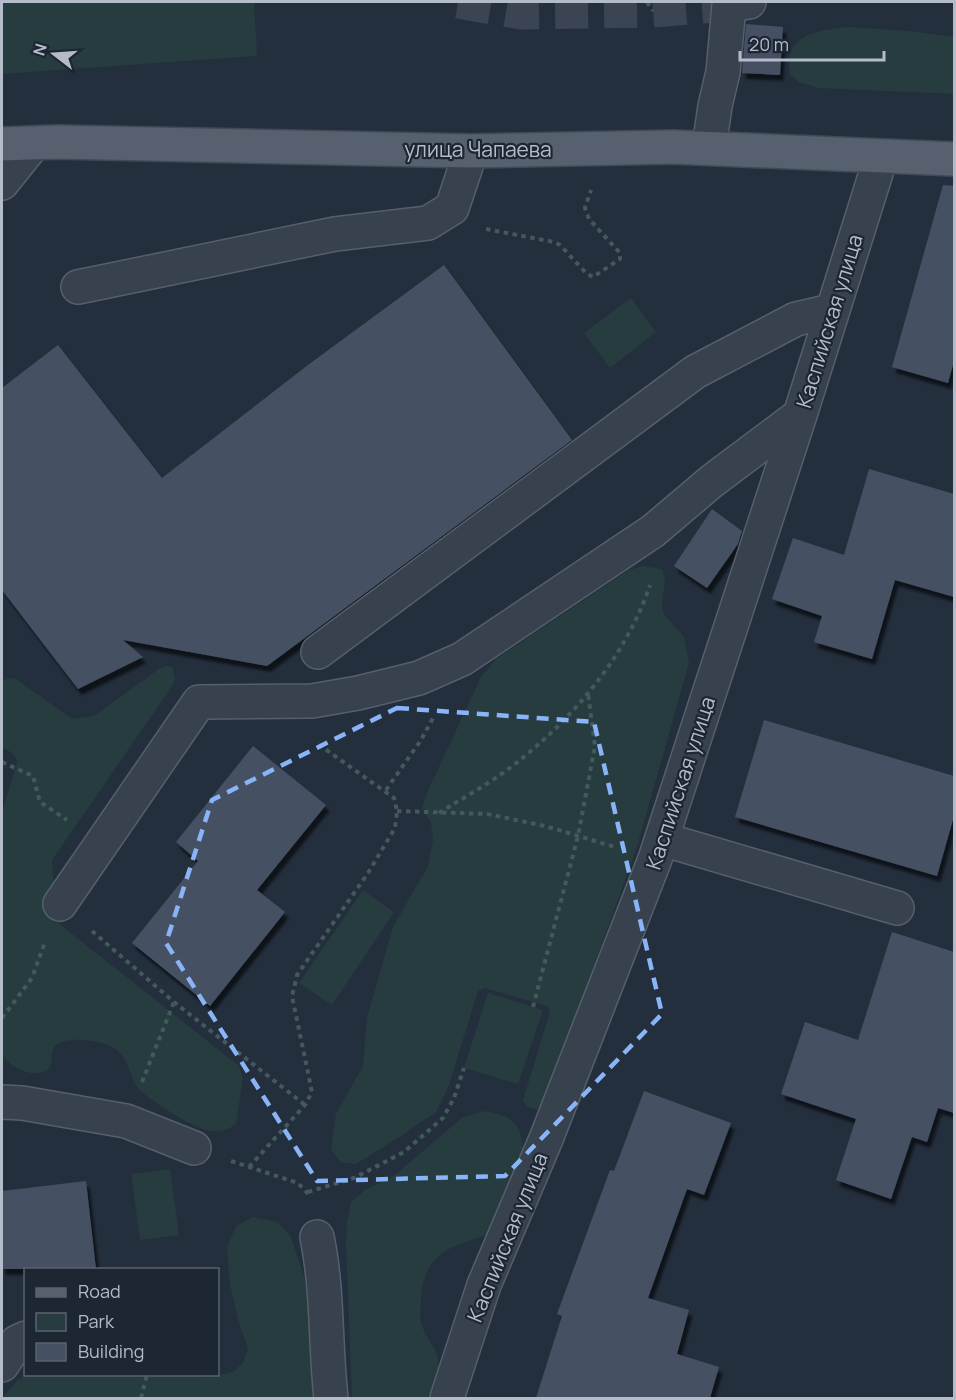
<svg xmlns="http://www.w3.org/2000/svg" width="956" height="1400" viewBox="0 0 956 1400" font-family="Manrope,sans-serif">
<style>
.green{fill:#263c3f}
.building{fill:#455162;filter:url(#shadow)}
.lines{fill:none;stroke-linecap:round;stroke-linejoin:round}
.minor-tunnel{stroke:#3a4453;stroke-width:33;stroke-dasharray:33 16;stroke-linecap:butt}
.minor-casing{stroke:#565f6c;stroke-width:36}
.major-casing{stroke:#414a57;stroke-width:36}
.path{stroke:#44595c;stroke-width:4;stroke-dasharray:4.5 4.5;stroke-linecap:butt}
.minor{stroke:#38414e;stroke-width:33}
.major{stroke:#56606e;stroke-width:33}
.marked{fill:none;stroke:#8ab4f8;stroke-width:4.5;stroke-dasharray:12 8;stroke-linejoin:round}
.labels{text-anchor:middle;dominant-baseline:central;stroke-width:4.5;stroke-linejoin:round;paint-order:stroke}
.street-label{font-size:21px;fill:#b4bcc9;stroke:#1d2633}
</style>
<defs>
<filter id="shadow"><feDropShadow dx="3.5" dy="6" stdDeviation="1.5" flood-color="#0009"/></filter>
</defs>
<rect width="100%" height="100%" fill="#242f3e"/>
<!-- green -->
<path class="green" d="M2,2H254L257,56L2,74Z
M848,27L908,31L954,37V94L819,88L799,82L790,74C790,68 788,60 790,55C797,30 828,30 848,27Z
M631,298L656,332L610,368L584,333Z
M643,566L662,569L665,578L662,607L664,614L684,637L689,663L637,847L546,1099L537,1109L527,1107L523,1100L550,1012L547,1006L485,988L478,991L449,1085L436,1112L398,1138L356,1164L341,1162L331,1150L336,1114L363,1066L367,1018L393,927L428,866L433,841L431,823L422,809L425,797L481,677L496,659L629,570Z
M167,666L173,668L175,680L168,692L52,860L55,899L51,914L62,926L239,1066L243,1078L236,1124C228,1130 217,1133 206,1130C194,1128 144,1097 137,1087C129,1074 128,1057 114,1048C104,1040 62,1035 54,1047C50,1054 54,1063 48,1069C36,1080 12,1068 4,1057C3,1055 2,1049 2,1048V813L17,762L14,754L2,747V682L8,678L16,679L72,719L94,716L160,668Z
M363,890L394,912L332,1005L299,983Z
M488,993L543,1010L518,1084L464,1068Z
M485,1111C492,1113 502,1114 508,1118C544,1141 503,1207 489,1234C450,1248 426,1250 421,1297C421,1306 419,1317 422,1325C424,1334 431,1342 435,1350C443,1366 435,1383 429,1398H352L346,1244L347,1221L351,1202L365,1190L395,1175L463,1117Z
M170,1169L179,1235L140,1240L131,1174Z
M253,1217L277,1222L290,1235L306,1282L315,1398H2L18,1380L28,1375L176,1374L212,1377L233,1372L243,1363L248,1349L238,1320L230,1285L227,1247L236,1226Z"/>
<!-- building -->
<path class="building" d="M746,24L783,27L780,75L742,73Z
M943,185L954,186V361L948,383L892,367Z
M444,265L572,440L267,666L123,640L143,657L78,689L2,590V388L58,345L162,478L308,365Z
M869,469L954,494V597L895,580L872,659L814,642L822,616L772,599L793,538L844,555Z
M712,509L742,531L738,544L707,588L674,566Z
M764,720L954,776V816L937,876L735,817Z
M253,746L326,805L257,890L285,912L210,1006L132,943L198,861L176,842Z
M892,932L954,952V1113L938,1108L927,1142L912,1137L891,1199L836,1180L856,1119L781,1094L805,1022L858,1040Z
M644,1091L731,1123L704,1195L687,1189L648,1298L689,1310L677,1354L719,1367L710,1398H536L562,1316L557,1314L610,1170L614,1171Z
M86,1181L96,1269H2V1191Z"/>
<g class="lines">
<!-- minor-tunnel -->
<path class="minor-tunnel" d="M458,2L521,13L653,11L729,5"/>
<defs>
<path id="minor" d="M709,148L715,106L723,72L729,5L749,2
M2,183L34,143
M78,287L335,234L428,223L452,208L471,151
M318,652L695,372L796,319L831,311
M662,839L897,908
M60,904L199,702L312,701L358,693L419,678L462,659L653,531L712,481L800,415
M2,1102L22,1103L126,1121L194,1148
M317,1237C328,1290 325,1345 331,1398
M2,1365L17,1342L26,1338
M447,1398L484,1285L546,1139L655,859L800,415L881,157"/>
<path id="major" d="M2,144L58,142L471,151L673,147L954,159"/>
</defs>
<!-- minor casing -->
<use href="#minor" class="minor-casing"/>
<!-- major casing -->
<use href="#major" class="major-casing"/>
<!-- path -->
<path class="path" d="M647,2L653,11
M486,229L554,242L560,245L586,273L593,277L620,259V253L589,219L585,208L591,190
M2,762L33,776L40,802L67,820
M386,790L421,740L433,718
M397,811L487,814L545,826L615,847
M439,813C466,796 496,780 520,760C576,715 627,654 650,585
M92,931L174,1002L305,1105
M533,1007L578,836L595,746L588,693
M2,1018L32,978L45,942
M142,1082L174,1002
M231,1161L298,1183L308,1194
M249,1167L305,1105L312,1092L292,996L295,984L297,975L368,873L395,828L397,811L394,798L318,744
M308,1192L354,1178L404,1152L443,1118L454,1098L464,1068
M141,1398L147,1374"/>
<!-- minor -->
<use href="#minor" class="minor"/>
<!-- major -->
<use href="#major" class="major"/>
</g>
<!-- marked area -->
<path class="marked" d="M397,708L594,722L662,1014L505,1176L317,1181L166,943L212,800Z"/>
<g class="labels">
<!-- street labels -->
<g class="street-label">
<text x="478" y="149">улица Чапаева</text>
<text transform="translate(829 321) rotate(-73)">Каспийская улица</text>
<text transform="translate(680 783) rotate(-72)">Каспийская улица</text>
<text transform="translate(507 1237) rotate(-68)">Каспийская улица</text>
</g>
</g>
<!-- border -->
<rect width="956" height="1400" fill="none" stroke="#b4bcc9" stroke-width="6"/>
<!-- legend -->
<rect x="24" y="1268" width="195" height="108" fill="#1d2633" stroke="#59626f" stroke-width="1.5"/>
<rect x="36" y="1288" width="30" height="9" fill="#56606e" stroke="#59626f" stroke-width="1.5"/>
<text x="78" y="1298" font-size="18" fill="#b4bcc9">Road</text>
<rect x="36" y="1313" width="30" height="18" fill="#263c3f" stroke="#59626f" stroke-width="1.5"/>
<text x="78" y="1328" font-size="18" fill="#b4bcc9">Park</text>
<rect x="36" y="1343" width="30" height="18" fill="#455162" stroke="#59626f" stroke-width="1.5"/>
<text x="78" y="1358" font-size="18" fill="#b4bcc9">Building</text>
<!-- north arrow -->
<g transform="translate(54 54) rotate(287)" stroke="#1d2633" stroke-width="4.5" paint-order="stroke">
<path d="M0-4.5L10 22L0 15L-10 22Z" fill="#b4bcc9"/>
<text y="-9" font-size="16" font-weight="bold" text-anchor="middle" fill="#b4bcc9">N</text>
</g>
<!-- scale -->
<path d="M740 51v9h144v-9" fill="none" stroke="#b4bcc9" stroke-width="3"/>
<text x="749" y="51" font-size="18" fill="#b4bcc9" stroke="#1d2633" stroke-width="4.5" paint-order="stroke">20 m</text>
</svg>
